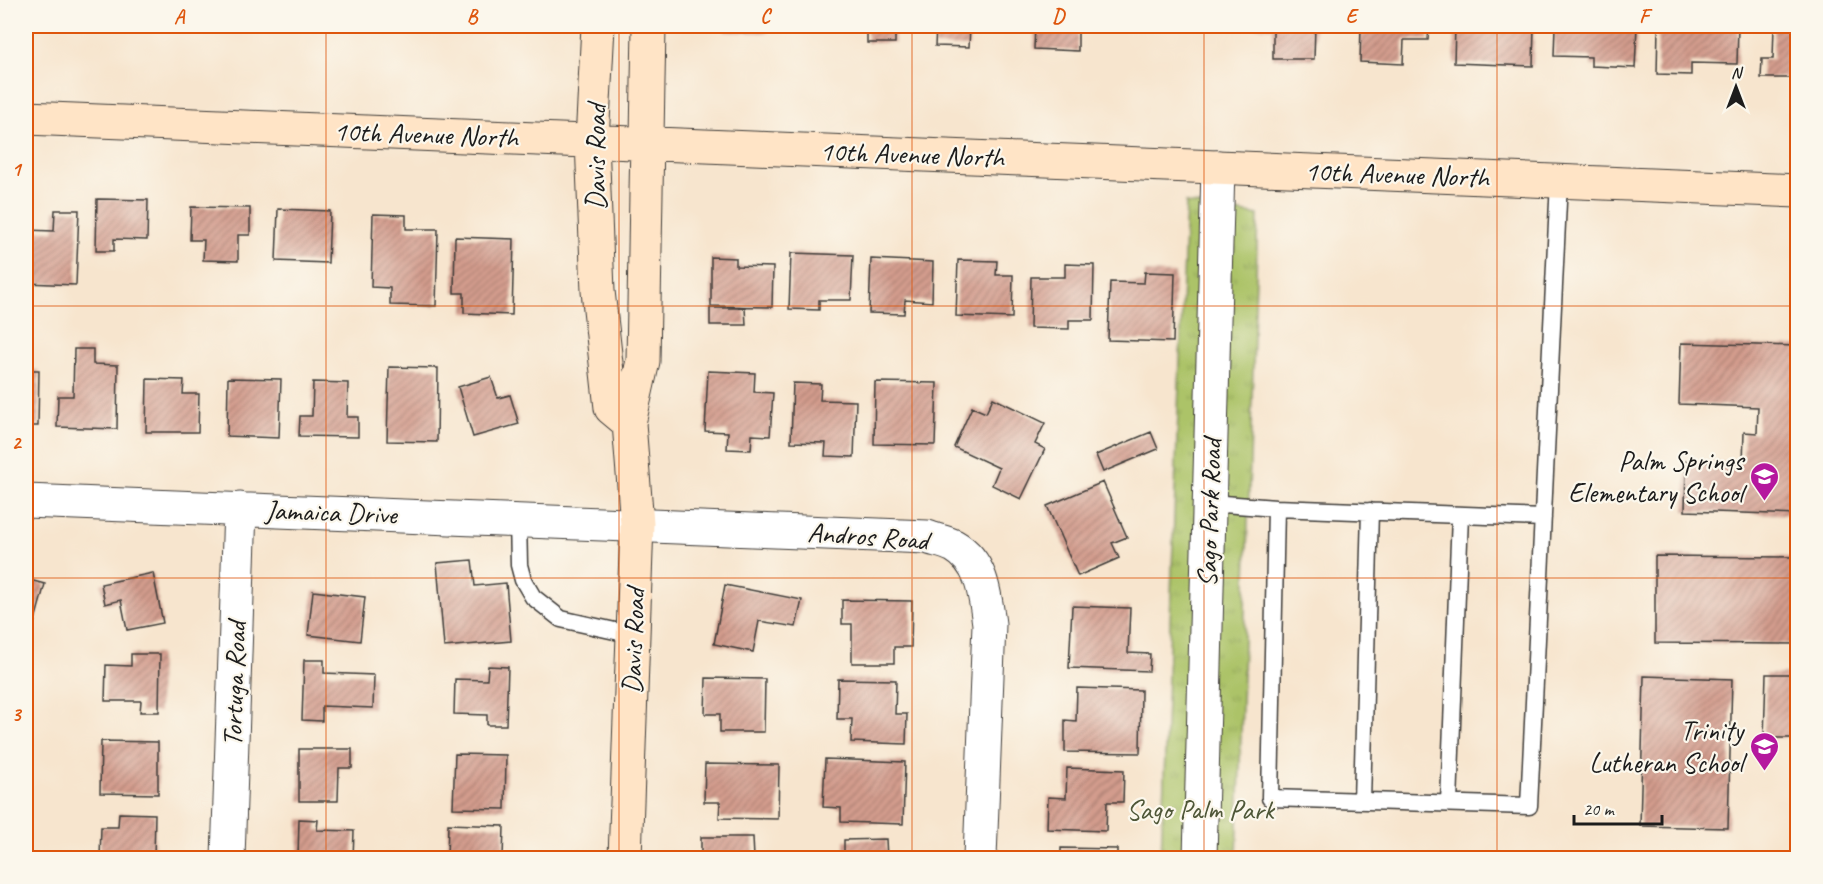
<svg xmlns="http://www.w3.org/2000/svg" width="1823" height="884" viewBox="0 0 1823 884" font-family="Caveat,sans-serif">
<style>
.park{fill:url(#park-tufts);stroke:#647042;stroke-width:1.5}
.building{fill:url(#building-hatch)}
.lines{fill:none;stroke-linecap:round;stroke-linejoin:round}
.lane-casing{stroke:#3d3a37;stroke-width:19}
.street-casing{stroke:#3d3a37;stroke-width:35}
.secondary-casing{stroke:#3d3a37;stroke-width:35}
.lane{stroke:#fff;stroke-width:16}
.street{stroke:#fff;stroke-width:33}
.secondary{stroke:#ffe4c6;stroke-width:33}
.grid{fill:none;stroke:#de560d;stroke-width:1.5;stroke-opacity:0.55}
.labels{text-anchor:middle;dominant-baseline:central;stroke-width:4.5;stroke-linejoin:round;paint-order:stroke}
.street-label{font-size:28px;fill:#1c1c1c;stroke:#fbf7ec}
.poi-label{font-size:28px;fill:#1c1c1c;stroke:#fbf7ec;text-anchor:end}
.park-label{font-size:28px;fill:#4e5637;stroke:#fbf7ec}
.neatline{fill:none;stroke:#de560d;stroke-width:2}
.grid-label{font-size:20px;text-anchor:middle;font-weight:bold;fill:#de560d}
</style>
<defs>
<pattern id="park-tufts" width="24" height="20" patternUnits="userSpaceOnUse" patternTransform="scale(1.5)"><rect width="24" height="20" fill="#acc368"/><path d="M3 7l-1-3M5 7V3M7 7l1-3M15 17l-1-3M17 17v-4M19 17l1-3" fill="none" stroke="#93a75a"/></pattern>
<pattern id="building-hatch" width="6" height="6" patternUnits="userSpaceOnUse" patternTransform="scale(1.5)"><rect width="6" height="6" fill="#d39c8d"/><path d="M-1 1l2-2M0 6l6-6M5 7l2-2" fill="none" stroke="#aa7e72"/></pattern>
</defs>
<rect width="100%" height="100%" fill="#fbf7ec"/>
<filter id="ink" filterUnits="userSpaceOnUse"><feTurbulence type="fractalNoise" baseFrequency=".0167" numOctaves="2"/><feDisplacementMap in="SourceGraphic" scale="12" xChannelSelector="R" yChannelSelector="G"/><feConvolveMatrix kernelMatrix="1 2 1 2 8 2 1 2 1" color-interpolation-filters="sRGB"/></filter>
<filter id="wash" filterUnits="userSpaceOnUse"><feTurbulence type="fractalNoise" baseFrequency=".008" numOctaves="4" result="noise"/><feDisplacementMap in="SourceGraphic" scale="24" xChannelSelector="R" yChannelSelector="G"/><feGaussianBlur stdDeviation="1.35" result="paint"/><feColorMatrix in="noise" values="0 0 0 0 0 0 0 0 0 0 0 0 0 0 0 0 0 1.4 0 .05"/><feComposite in="paint" operator="in"/></filter>
<g filter="url(#wash)">
<rect width="100%" height="100%" fill="#f7e5ce"/>
<!-- park -->
<path class="park" d="M1186,203L1258,215L1237,858H1161Z"/>
<g id="blocks">
<!-- building -->
<path class="building" d="M726,26H768V33L725,32Z
M829,26H895V43H867V28L829,27Z
M936,26H970L969,47L935,46Z
M1035,26H1078V51L1034,49Z
M1253,26H1315L1314,59H1273V28L1253,27Z
M1361,26H1429L1428,40H1404L1403,64L1360,62Z
M1455,26H1534L1533,66L1454,63Z
M1555,26H1637L1635,68L1591,66V57L1554,56Z
M1658,26H1738L1737,64L1691,63V75L1657,74Z
M1774,26H1798V67H1793V78H1761L1762,59H1773Z
M97,199L148,200L147,240L114,239V251H96Z
M191,207L250,208V235H238V261L203,260L204,240H190Z
M278,209L330,211L328,263L276,261Z
M55,210H79L76,285L26,283V230L54,231Z
M373,214L406,215V229H438L436,306L390,305V288L371,287Z
M455,237L514,239L512,315L464,313V293H454Z
M791,253L853,255L851,300H819V310L789,309Z
M711,257L736,258V266L773,267L772,307L711,306Z
M871,259L933,262L932,302L905,300L904,314L869,313Z
M958,260L997,261L996,275H1013L1012,318L956,316Z
M1065,264L1094,265L1093,320H1069V329L1030,328L1031,277H1065Z
M1145,272L1175,273L1173,342L1108,340L1110,282L1144,283Z
M710,308H745L746,325H710Z
M1681,343L1798,346V515L1685,511L1686,461L1743,463L1744,432L1757,433L1758,407L1679,404Z
M74,349H93V364L118,365L117,429L57,427L58,396H73Z
M389,367L438,368L437,442L387,441Z
M26,370H39L38,426H26Z
M708,371L755,373L754,392L773,393L770,436L752,435L751,450L727,449L728,432L705,431Z
M491,377L498,398L510,395L519,424L473,437L458,387Z
M228,378L281,379L279,438L227,436Z
M147,379L184,380L183,394H199L198,432H146Z
M313,382L348,383L347,417H358V437L299,436L300,416H312Z
M875,382L937,383L935,445L874,444Z
M793,383L821,384L820,400L856,401L854,457L825,456L826,443L791,442Z
M993,398L1045,423L1035,444L1045,449L1021,499L992,485L999,468L954,447L972,407L986,413Z
M1151,432L1158,449L1103,472L1096,455Z
M1103,482L1127,537L1112,543L1119,558L1078,576L1047,506Z
M1655,556L1798,557V644L1655,643Z
M472,560L475,586L506,583L511,641L444,647L437,563Z
M153,573L163,623L127,630L121,600L105,604L101,584Z
M26,579L45,584L32,631L26,630Z
M725,585L802,600L796,627L759,621L753,652L714,644Z
M313,591L365,597L360,641L308,635Z
M842,600L912,601L911,647H894V663H852V624H842Z
M1072,606L1130,608L1128,653L1150,654L1149,671L1069,668Z
M131,654H160L159,712H140L141,701H105L106,665L131,666Z
M304,660H324V673L374,675L373,708L322,706V721L302,720Z
M488,666L508,667L506,725H487V715L454,714L455,679L487,680Z
M1766,674H1798V738H1764Z
M1644,676L1732,679L1728,828L1640,826Z
M706,678L765,679L764,732H720V714H705Z
M838,679L896,680L895,714H907L906,744L851,742L852,719H837Z
M1077,688L1141,690L1140,753L1065,752V720L1076,721Z
M101,741L158,742V794L100,793Z
M299,749H352V768H339L338,801H299Z
M455,754L506,755L505,809L453,808Z
M825,759L905,762L903,824L841,822V808L823,807Z
M705,764L779,765L778,819L719,818L720,802H704Z
M1067,768L1124,770L1123,802H1107L1106,831L1047,829L1048,797L1066,798Z
M119,813L155,814L154,858H100L101,827H118Z
M299,819L318,820L317,830L354,831L353,858H298Z
M448,824L504,826L503,858H447Z
M701,837H753L754,858H701Z
M886,839L887,858H844V840Z
M1061,848L1117,849V858H1061Z"/>
</g>
</g>
<g filter="url(#ink)">
<use href="#blocks" fill-opacity="0" stroke="#3d3a37" stroke-width="1.5"/>
<g class="lines">
<defs>
<path id="lane" d="M1210,503L1276,508L1270,798L1529,806L1559,181
M1276,508L1543,518
M518,520L519,565L523,580L533,597L561,619L633,635
M1362,801L1370,511
M1449,803L1460,515"/>
<path id="street" d="M26,501L927,537C935,540 946,542 954,546C982,562 985,594 989,624L980,858
M228,858L240,509
M1200,858L1218,167"/>
<path id="secondary" d="M598,26L592,141L598,291L611,408L629,423
M26,118L1798,191
M625,858L637,524L629,423L643,361L649,26"/>
</defs>
<!-- lane casing -->
<use href="#lane" class="lane-casing"/>
<!-- street casing -->
<use href="#street" class="street-casing"/>
<!-- secondary casing -->
<use href="#secondary" class="secondary-casing"/>
<!-- lane -->
<use href="#lane" class="lane"/>
<!-- street -->
<use href="#street" class="street"/>
<!-- secondary -->
<use href="#secondary" class="secondary"/>
</g>
</g>
<!-- grid -->
<path class="grid" d="M326,26V858M619,26V858M912,26V858M1204,26V858M1497,26V858M26,306H1798M26,578H1798"/>
<!-- icons -->
<defs>
<symbol id="school-pin" viewBox="-11 -11 22 30"><path d="M0 17L-7.5 6A9.5 9.5 0 1 1 7.5 6Z" fill="#b5179e" stroke="#fbf7ec"/><path d="M0-5L7-2L0 1L-7-2ZM-4 1L0 2.5L4 1V4Q0 6-4 4Z" fill="#fff"/></symbol>
</defs>
<g fill-rule="evenodd">
<use href="#school-pin" x="1748" y="460" width="33" height="45"/>
<use href="#school-pin" x="1748" y="730" width="33" height="45"/>
</g>
<g class="labels">
<!-- street labels -->
<g class="street-label">
<text transform="translate(426 134) rotate(2)">10th Avenue North</text>
<text transform="translate(912 154) rotate(2)">10th Avenue North</text>
<text transform="translate(595 157) rotate(-90)">Davis Road</text>
<text transform="translate(1397 174) rotate(2)">10th Avenue North</text>
<text transform="translate(331 512) rotate(2)">Jamaica Drive</text>
<text transform="translate(1209 513) rotate(-88)">Sago Park Road</text>
<text transform="translate(868 536) rotate(4)">Andros Road</text>
<text transform="translate(633 641) rotate(-88)">Davis Road</text>
<text transform="translate(234 684) rotate(-88)">Tortuga Road</text>
</g>
<!-- poi labels -->
<g class="poi-label">
<text x="1743" y="460">Palm Springs<tspan x="1743" dy="32">Elementary School</tspan></text>
<text x="1743" y="730">Trinity<tspan x="1743" dy="32">Lutheran School</tspan></text>
</g>
<!-- park labels -->
<g class="park-label">
<text x="1200" y="809">Sago Palm Park</text>
</g>
</g>
<!-- margin -->
<rect width="1823" height="884" fill="none" stroke="#fbf7ec" stroke-width="66"/>
<!-- north arrow -->
<g transform="translate(1736 87)" stroke="#fbf7ec" stroke-width="4.5" paint-order="stroke">
<path d="M0-4.5L10 22L0 15L-10 22Z" fill="#1c1c1c"/>
<text y="-9" font-size="16" font-weight="bold" text-anchor="middle" fill="#1c1c1c">N</text>
</g>
<!-- scale -->
<path d="M1574 815v9h88v-9" fill="none" stroke="#1c1c1c" stroke-width="3"/>
<text x="1583" y="815" font-size="18" fill="#1c1c1c" stroke="#fbf7ec" stroke-width="4.5" paint-order="stroke">20 m</text>
<rect x="33" y="33" width="1757" height="818" class="neatline"/>
<g class="grid-label">
<text x="179" y="23">A</text>
<text x="472" y="23">B</text>
<text x="765" y="23">C</text>
<text x="1058" y="23">D</text>
<text x="1351" y="23">E</text>
<text x="1644" y="23">F</text>
<text x="16" y="176">1</text>
<text x="16" y="449">2</text>
<text x="16" y="721">3</text>
</g>
</svg>
